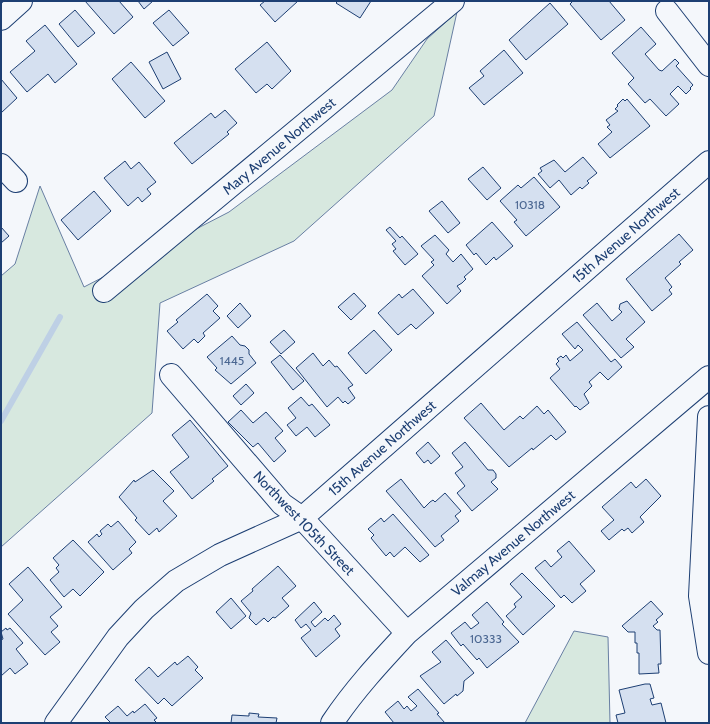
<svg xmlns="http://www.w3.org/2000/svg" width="710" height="724" viewBox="0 0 710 724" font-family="Cabin,sans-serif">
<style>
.green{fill:#d7e8df;stroke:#687fa3}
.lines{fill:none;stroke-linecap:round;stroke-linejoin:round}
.stream{stroke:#bed0e5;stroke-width:6}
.building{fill:#d5e0f0;stroke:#1d3f73}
.minor-casing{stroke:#1d3f73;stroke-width:24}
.minor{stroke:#f4f7fb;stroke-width:22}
.labels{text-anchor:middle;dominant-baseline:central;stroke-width:3;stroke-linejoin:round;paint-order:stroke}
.number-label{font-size:12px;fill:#4b6792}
.street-label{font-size:14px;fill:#1d3f73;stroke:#f4f7fb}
</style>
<rect width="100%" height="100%" fill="#f4f7fb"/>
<!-- green -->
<path class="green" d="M457,12L434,116L294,241L160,303L152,413L1,547V276L15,264L40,186L84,287L229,212L392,90L427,39Z
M574,631L608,637L610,723H525Z"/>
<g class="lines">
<!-- stream -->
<path class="stream" d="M1,421L60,317"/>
</g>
<!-- building -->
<path class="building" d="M85,1H119L133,17L114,34Z
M138,1H153L144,9Z
M265,1H298L275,22L260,5Z
M338,1H371L360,18L336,3Z
M573,1H609L625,20L601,40L570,4Z
M550,3L568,24L526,60L509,40Z
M75,10L95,33L78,47L59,24Z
M169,10L189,33L173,46L153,23Z
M45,25L77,64L55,83L48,74L27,92L10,72L35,51L26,41Z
M641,27L656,44L645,54L659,70L662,71L675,59L679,63L676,66L693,85L690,88L691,89L686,94L678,86L670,94L679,104L666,116L650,99L645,103L628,84L634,78L612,53Z
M267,42L291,71L272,89L267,84L256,93L235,69Z
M504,50L523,73L484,105L469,88L484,76L480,71Z
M167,52L181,79L163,89L149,62Z
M131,62L165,101L145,118L112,79Z
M1,79L17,98L1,113Z
M623,99L625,101L627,99L650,126L610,158L598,144L612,132L607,127L610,125L606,120L618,111L615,109L618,106L617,105Z
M225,110L237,123L227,132L229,134L192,164L174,143L211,113L215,118Z
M583,157L597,173L587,181L589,183L582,189L580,187L571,195L559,180L550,188L538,174L542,171L540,168L554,160L565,172Z
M125,161L131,169L139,162L156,182L147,189L151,194L142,202L138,197L128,206L104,178Z
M483,167L501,188L487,200L468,179Z
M534,177L560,207L526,236L514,222L517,220L500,201L518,185L521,188Z
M94,191L111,211L78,240L61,220Z
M442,201L460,223L448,233L429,211Z
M492,222L513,246L496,260L494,257L486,265L476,253L474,255L466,245Z
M1,227L9,236L1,243Z
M390,227L400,238L402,236L418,254L405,265L393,251L396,249L392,244L396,241L386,230Z
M679,234L693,250L679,262L681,264L665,278L672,287L669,290L672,294L652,311L626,279Z
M435,235L449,250L446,254L453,262L461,254L473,269L464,277L466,279L462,283L457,286L461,291L447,304L422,276L434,265L431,262L434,260L421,246Z
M413,289L434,313L416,329L411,324L398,335L378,313L399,294L402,298Z
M354,293L366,306L351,320L338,307Z
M207,294L218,306L213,311L220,318L203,333L205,336L198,343L194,339L183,349L167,331L178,322L176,320Z
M627,301L645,322L626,339L634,347L621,358L583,315L597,303L612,321L622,312L619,309L620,304Z
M240,303L251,316L238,328L227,316Z
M577,322L611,362L615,359L622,367L608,380L600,372L589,382L592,386L584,394L589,403L580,410L576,406L575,407L550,378L560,369L556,364L559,361L557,359L561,356L563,358L566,355L570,361L583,350L578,345L575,349L562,334Z
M284,330L295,342L281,354L270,342Z
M374,330L392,350L366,374L348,353Z
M232,336L240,345L245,346L249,350V354L256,363L231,384L215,370L217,368L207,357Z
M313,353L323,366L329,360L335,367L337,366L353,385L348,388L355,398L348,404L345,401L343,403L338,397L327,407L296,368Z
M280,355L304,381L293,390L271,362Z
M246,384L254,393L241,405L233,396Z
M301,397L309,406L312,404L330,425L315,437L307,427L296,436L287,425L296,418L288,408Z
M481,403L504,430L520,416L523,419L537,406L544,414L548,410L566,432L556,440L551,435L533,450L532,448L509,467L464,418Z
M241,410L253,423L266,412L283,431L275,438L286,451L274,462L258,443L253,447L228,422Z
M190,420L228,466L212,479L214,481L192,499L170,472L189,457L172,435Z
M428,442L440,456L431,464L428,460L424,463L416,453Z
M465,442L488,470H493L496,474V478L491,482L498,489L472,511L457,493L465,486L455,473L463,467L452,453Z
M153,470L174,491L163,501L177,516L159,532L157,528L149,535L135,520L137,518L119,497L134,480L135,482Z
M401,479L424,508L430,502L433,500L435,502L445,493L461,511L455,516L459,521L441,536L444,540L435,547L386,491Z
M646,479L661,496L640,517L644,522L632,533L628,528L624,531L622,529L609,540L601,531L614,520L602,507L631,482L636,488Z
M393,514L429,555L420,562L405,547L394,557L390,552L386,556L371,538L374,535L368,529L381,518L384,522Z
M118,521L136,542L129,549L132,553L113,570L88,542L97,534L99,537L102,534L100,531L108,524L111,527Z
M73,540L104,572L80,596L73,589L64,597L50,580L59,572L56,568L59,565L53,558Z
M569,541L595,571L580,584L586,591L572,603L564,595L561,598L535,568L545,560L551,567L562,557L557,551Z
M278,566L296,586L282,598L289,606L275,618L273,617L268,622L264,618L256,625L249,618L251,613L241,601L253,591L252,589Z
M28,567L62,607L50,617L58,626L51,632L60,642L45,655L8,614L23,600L9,584Z
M522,573L555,606L523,635L506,616L516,607L514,604L522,597L510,584Z
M231,598L246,616L231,629L216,612Z
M651,601L663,614L656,620L658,622L653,626L657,630H660L661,664H658L659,673L639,674V653H637V643H635V632H628L622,626Z
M314,602L322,612L311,622L315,627L325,618L328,621L334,615L341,624L335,629L340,636L316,657L301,638L311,630L306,624L301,628L295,620Z
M487,602L504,622L502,624L519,642L487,668L479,658L477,660L463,644L461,646L451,633L465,622L471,629L479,623L472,615Z
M6,628L7,630L10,628L23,643L16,649L28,664L15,674L10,668L1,676V640L3,639L1,632Z
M446,640L474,673L464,681L463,691L457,696L456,694L444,704L420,676L441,662L432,652Z
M188,656L198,667L195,670L203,678L172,706L164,698L158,704L135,680L149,667L158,677L175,662L177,665Z
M645,684H650L654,698L650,699L652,705L661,703L666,723H618L616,715L625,713L619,690Z
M418,689L439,713L437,714L445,723H394L385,712L398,701L404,709L407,706L411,711L417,706L408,697Z
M145,704L157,718L154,720L157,723H111L105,717L118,706L127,716L133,711L134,713Z
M249,713L259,714L258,717L277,718L276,723H231L232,715L249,716Z"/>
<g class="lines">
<defs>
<path id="minor" d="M667,11L709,65
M1,19L21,1
M1,165L16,181
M104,291L453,1
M171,375L282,504L302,518L407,633
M709,417L700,596L709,653
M56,723L118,637L144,609L176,581L220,555L302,518L709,162
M332,723C354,690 380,662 407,633L709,377"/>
</defs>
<!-- minor casing -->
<use href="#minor" class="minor-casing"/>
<!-- minor -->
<use href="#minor" class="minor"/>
</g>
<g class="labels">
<!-- number labels -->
<g class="number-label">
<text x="530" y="204">10318</text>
<text x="232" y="360">1445</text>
<text x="486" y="638">10333</text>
</g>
<!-- street labels -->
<g class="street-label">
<text transform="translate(279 146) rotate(-40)">Mary Avenue Northwest</text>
<text transform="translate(626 235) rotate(-41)">15th Avenue Northwest</text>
<text transform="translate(382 448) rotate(-41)">15th Avenue Northwest</text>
<text transform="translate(304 523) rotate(46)">Northwest 105th Street</text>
<text transform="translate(513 543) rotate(-40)">Valmay Avenue Northwest</text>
</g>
</g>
<!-- border -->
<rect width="710" height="724" fill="none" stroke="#1d3f73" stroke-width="4"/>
</svg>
